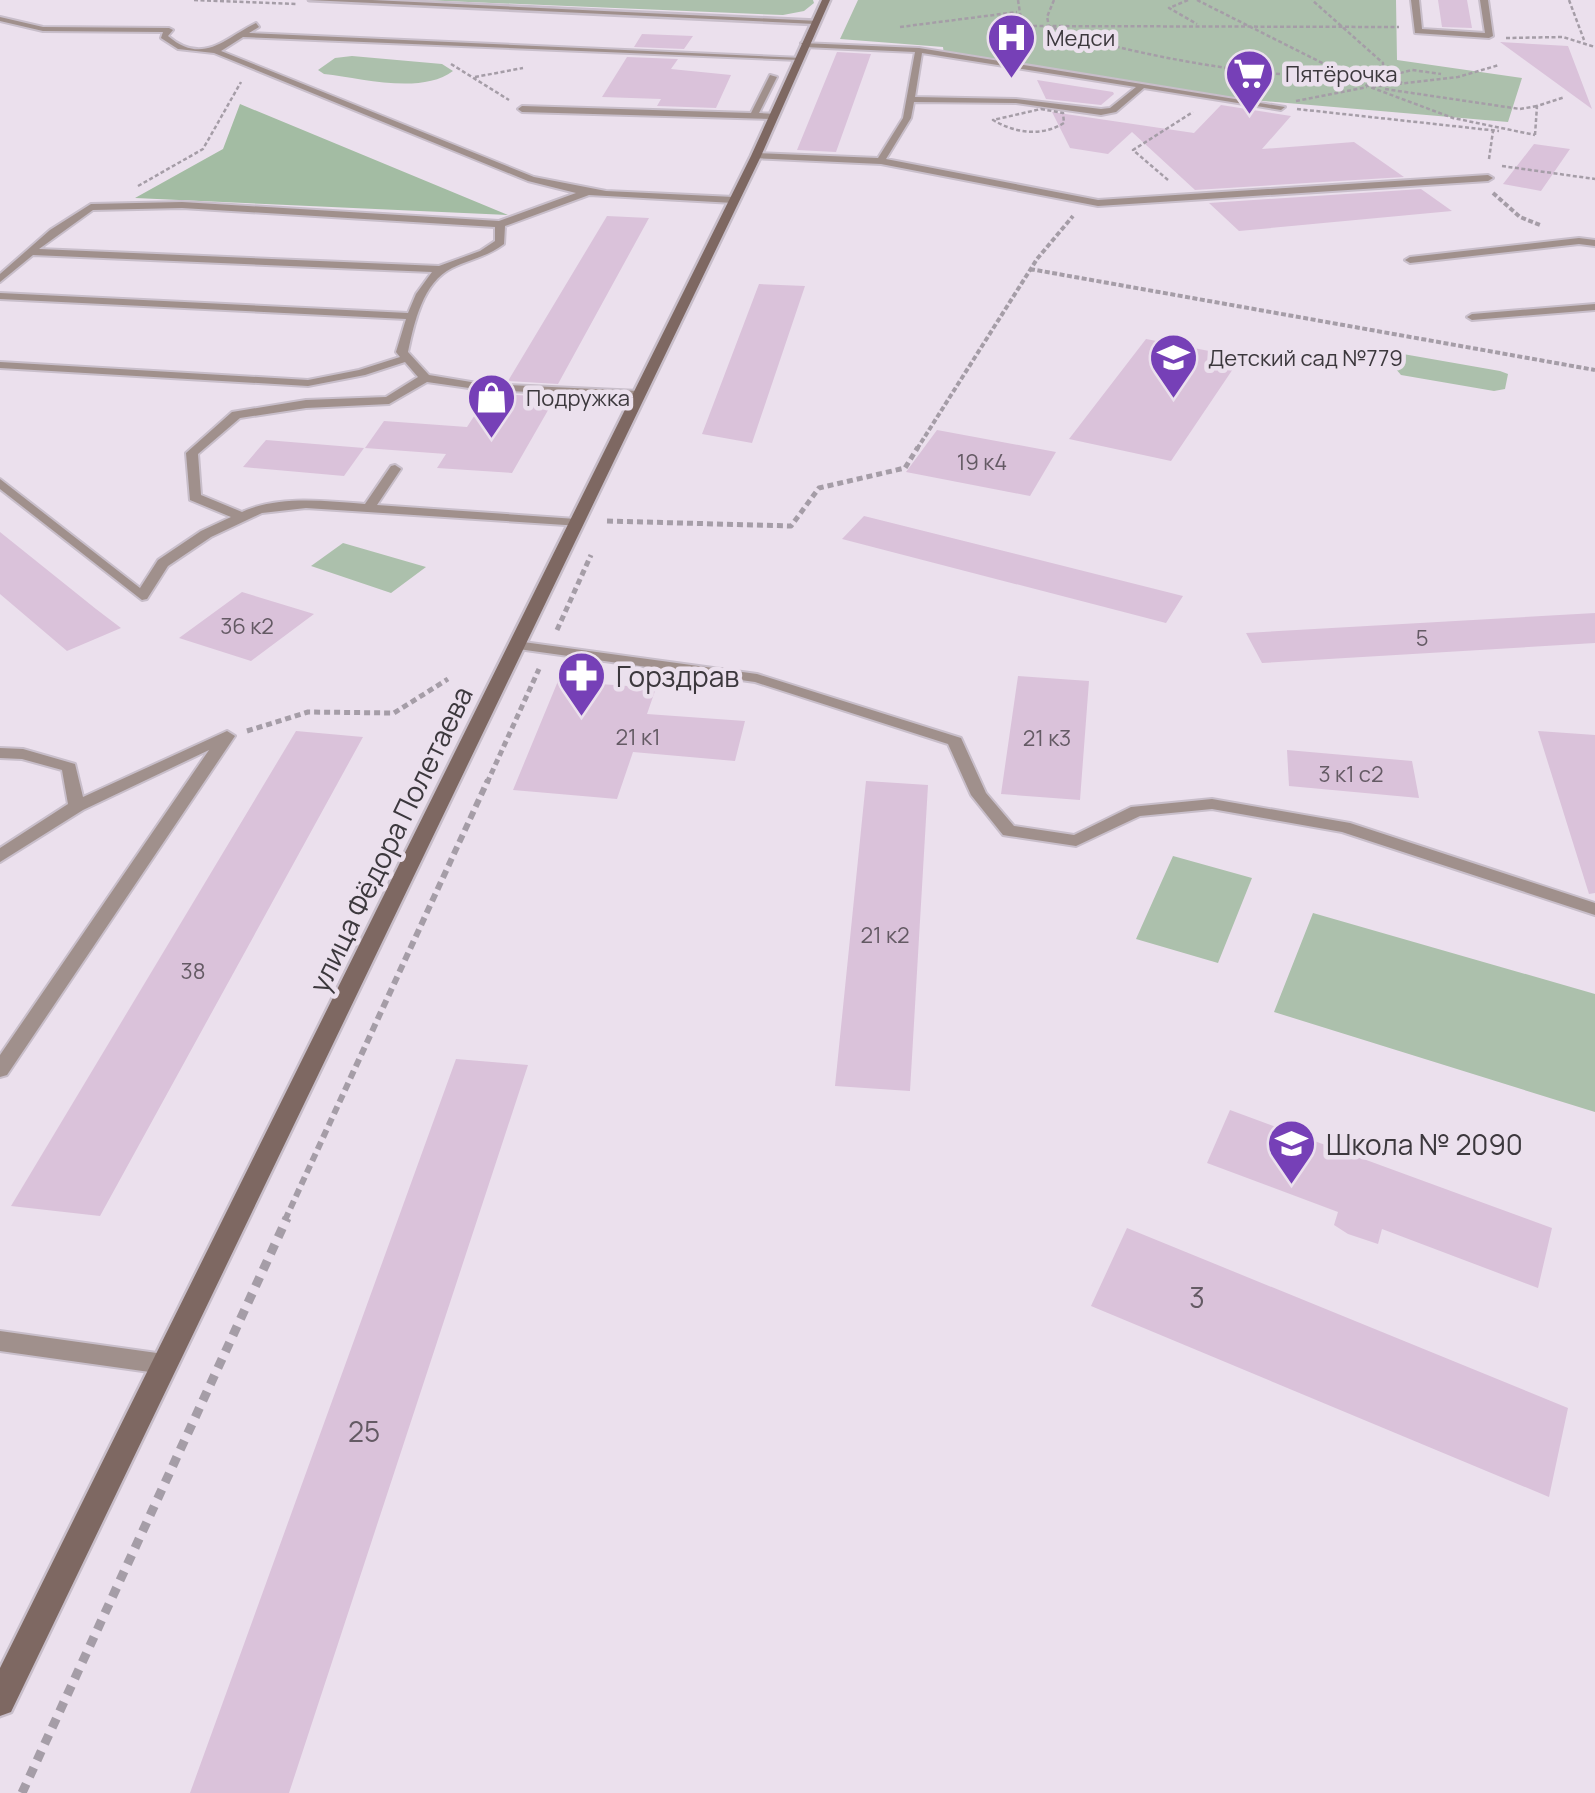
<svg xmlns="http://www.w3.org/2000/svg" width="1595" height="1793" viewBox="0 0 1595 1793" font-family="Manrope,sans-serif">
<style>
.green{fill:#acc0ac}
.forest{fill:#a3bca3}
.building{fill:#dac2da}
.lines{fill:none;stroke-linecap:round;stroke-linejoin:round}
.service-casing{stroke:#c8beca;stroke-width:4}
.tertiary-casing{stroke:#c8beca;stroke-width:5}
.secondary-casing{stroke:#c8beca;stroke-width:5}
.path-far4{stroke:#a59da7;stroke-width:2.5;stroke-dasharray:4 2.5;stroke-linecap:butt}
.path-far3{stroke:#a59da7;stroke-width:4;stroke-dasharray:5 2.5;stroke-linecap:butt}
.path-far2{stroke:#a59da7;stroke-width:5;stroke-dasharray:6 4;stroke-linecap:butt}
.path-far1{stroke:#a59da7;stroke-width:6;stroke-dasharray:8 5;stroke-linecap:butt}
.path{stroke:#a59da7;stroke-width:9;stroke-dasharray:10 8;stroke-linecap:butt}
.service{fill:#a0908c;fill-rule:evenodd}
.tertiary{fill:#a0908c;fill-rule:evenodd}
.secondary{fill:#7e6862;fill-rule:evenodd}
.labels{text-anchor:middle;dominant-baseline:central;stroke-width:9;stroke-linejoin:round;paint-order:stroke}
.far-poi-label{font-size:22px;fill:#3c383d;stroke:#ebe0ed;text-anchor:start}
.number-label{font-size:22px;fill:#645a64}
.poi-label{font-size:28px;fill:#3c383d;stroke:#ebe0ed;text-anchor:start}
.street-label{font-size:28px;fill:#3c383d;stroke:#ebe0ed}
.near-number-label{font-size:28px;fill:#645a64}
</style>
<rect width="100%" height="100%" fill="#ebe0ed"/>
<!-- green -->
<path class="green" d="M421,0H813L814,3L804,11L783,15Z
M858,0H1396L1397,60L1522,78L1508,122L1240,99L944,55L943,47L840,39Z
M352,56L442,64L453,71C421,95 361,78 324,74L318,70L335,58Z
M1403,354L1500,371L1508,374L1505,389L1494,391L1401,375L1395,368Z
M343,543L426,567L391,593L311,566Z
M1173,856L1252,878L1218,963L1136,939Z
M1313,913L1595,994V1112L1274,1012Z"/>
<!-- forest -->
<path class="forest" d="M240,104L508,215L135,198L223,149Z"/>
<!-- building -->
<path class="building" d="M1438,0H1467L1472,28L1442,27Z
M642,34L693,36L684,49L634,47Z
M1500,42L1568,46L1592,109Z
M837,52L871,54L836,152L797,150Z
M627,57L678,59L671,69L731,75L716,108L657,106L661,99L602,97Z
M1037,80L1113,92L1114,94L1101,105L1046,99Z
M1221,105L1291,116L1262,149L1354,142L1404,177L1195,190L1132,132L1108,154L1070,148L1052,112L1194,133Z
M1534,144L1570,149L1541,191L1503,184Z
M1421,189L1452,211L1239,231L1209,203Z
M607,216L649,218L558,384L508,381Z
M759,284L805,286L752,443L702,434Z
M1146,339L1241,357L1171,461L1069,439Z
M500,394L551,397L546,405H551L512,473L437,468L446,454L365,448L384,421L467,427L484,401H496Z
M937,430L1056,452L1030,496L906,472Z
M266,440L364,448L344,476L243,467Z
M864,516L1183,596L1166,623L842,539Z
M0,532L96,609L121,628L67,651L0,594Z
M242,592L314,614L251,661L179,638Z
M1595,613V643L1262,663L1246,633Z
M1018,676L1089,681L1080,800L1001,794Z
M558,681L656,688L647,714L745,721L735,761L633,752L617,799L513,790Z
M296,731L363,737L100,1216L11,1206Z
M1538,731L1595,735V893L1589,894Z
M1287,750L1412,761L1419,798L1289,786Z
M866,781L928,785L910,1091L835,1086Z
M456,1059L528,1065L289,1793H190Z
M1230,1110L1552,1228L1538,1288L1382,1229L1378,1244L1348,1234L1334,1225L1338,1212L1207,1163Z
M1127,1228L1568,1408L1549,1497L1091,1306Z"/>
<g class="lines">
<defs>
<path id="service" d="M1411,0H1419L1422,29L1485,33L1480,0H1488L1493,36L1489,38L1415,33Z
M0,17L43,27L169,28L173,30L168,36C203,66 225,38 256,23L259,27L249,33L803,58L799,60L243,37L221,51L534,177L606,191L734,197L739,200L734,203L589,195L505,226L504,244C487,257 470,259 452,268C423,282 414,323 408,352L429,375L483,384L639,391L643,393V397L483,390L427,382L389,404L306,408L240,418L198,454L201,495L242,512C279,495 325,501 365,504L391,466L395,465L401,469L377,505L576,519L581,520V526L306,508L262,513L211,537L168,566L147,599L142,600L0,489V479L140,588L158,560L201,531L231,517L190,500L186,453L232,412L306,400L386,397L418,377L405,362L365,375L308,386L0,368V362L308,380L359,370L400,357L396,352L406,319L0,299V293L408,313L416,294L432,272L33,255L0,282V274L50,230L91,204L182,202L499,221L576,193L528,181L214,53L178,49L161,38L163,32L43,31L0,21ZM182,208L495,227V241L480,251L439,266L39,249L93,210Z
M801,43L919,48L1285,107L1281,110L1144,88L1116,112L1101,115L1016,103L914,102L911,118L886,159L1098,200L1488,175L1493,178L1488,181L1098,206L881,164L753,158L756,153L878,158L903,118L915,52L804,47ZM922,53L1136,87L1110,108L1101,109L1016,99L915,97Z
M770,75L777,77L759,113L777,114L774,119L522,112L518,109L522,106L751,113Z
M1579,238L1595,240V246L1579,244L1410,263L1405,260L1410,257Z
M1595,304V310L1472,320L1467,317L1472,314Z
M516,641L757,674L961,738L986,793L1014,826L1074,835L1131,807L1212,799L1350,823L1595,903V915L1342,832L1212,809L1140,816L1076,846L1009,836L1003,835L971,795L948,744L755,682L511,648L509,645Z
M227,731L235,736L7,1075L0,1077V1055L209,750L83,810L0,862V848L68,804L62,770L22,759L0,758V748L23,749L75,764L83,797Z
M0,1331L164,1354L172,1357L175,1364L172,1371L164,1374L0,1351Z"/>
<path id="tertiary" d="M309,0H372L819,21L815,24Z"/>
<path id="secondary" d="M822,0H830L761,156L11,1712L0,1716V1668L751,156Z"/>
</defs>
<!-- service casing -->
<use href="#service" class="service-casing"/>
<!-- tertiary casing -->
<use href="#tertiary" class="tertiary-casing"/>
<!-- secondary casing -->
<use href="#secondary" class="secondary-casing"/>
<!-- path-far4 -->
<path class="path-far4" d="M194,0L297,4
M1018,0L1025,45L1032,49
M1054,0L1047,17L1049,26C1109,52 1326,94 1383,68V63L1312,0
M1188,0L1169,8L1197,24
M1197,0L1370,87L1453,118L1535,135
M1569,0L1584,40
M1020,26L1399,27
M900,27L1017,12
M1506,38L1563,37L1595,47
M451,64L509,100
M475,77L523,68
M1402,83L1389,76L1412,70L1441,74
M1372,87L1458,77L1499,65
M1385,89L1520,109L1537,106
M1296,101L1367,87
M1041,109L1063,113L1064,123C1041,137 1015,133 993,120Z
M1297,109L1499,131
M1535,135L1537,106L1565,97
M1489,159L1493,131
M1502,166L1595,179
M1168,180L1133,150L1193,112
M138,186L203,149L241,82"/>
<!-- path-far3 -->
<path class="path-far3" d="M1493,193L1520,217L1540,225
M1030,269L1595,370
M917,449L1037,259L1073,216"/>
<!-- path-far2 -->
<path class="path-far2" d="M607,521L791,526L819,488L905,468L918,447
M557,630L591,555
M247,731L308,712L394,713L448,679
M487,783L539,669"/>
<!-- path-far1 -->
<path class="path-far1" d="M285,1220L488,780"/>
<!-- path -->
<path class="path" d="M22,1793L287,1218"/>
<!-- service -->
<use href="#service" class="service"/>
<!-- tertiary -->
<use href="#tertiary" class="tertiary"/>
<!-- secondary -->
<use href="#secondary" class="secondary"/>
</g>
<!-- icons -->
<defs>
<symbol id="hospital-pin" viewBox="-11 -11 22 30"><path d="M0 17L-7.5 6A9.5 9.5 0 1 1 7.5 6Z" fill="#7640b7" stroke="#ebe0ed"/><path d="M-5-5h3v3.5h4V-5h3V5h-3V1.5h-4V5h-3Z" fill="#fff"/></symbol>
<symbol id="supermarket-pin" viewBox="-11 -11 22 30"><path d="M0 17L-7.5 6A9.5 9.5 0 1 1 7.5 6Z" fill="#7640b7" stroke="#ebe0ed"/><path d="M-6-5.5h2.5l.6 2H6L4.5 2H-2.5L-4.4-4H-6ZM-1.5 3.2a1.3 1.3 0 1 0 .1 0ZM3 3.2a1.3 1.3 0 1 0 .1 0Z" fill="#fff"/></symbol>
<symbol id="school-pin" viewBox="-11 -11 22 30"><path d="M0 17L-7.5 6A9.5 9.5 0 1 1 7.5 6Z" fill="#7640b7" stroke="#ebe0ed"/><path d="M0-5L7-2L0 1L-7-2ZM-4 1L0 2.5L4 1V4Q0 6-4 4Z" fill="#fff"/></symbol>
<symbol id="shop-pin" viewBox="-11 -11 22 30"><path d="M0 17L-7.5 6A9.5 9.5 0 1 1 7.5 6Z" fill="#7640b7" stroke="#ebe0ed"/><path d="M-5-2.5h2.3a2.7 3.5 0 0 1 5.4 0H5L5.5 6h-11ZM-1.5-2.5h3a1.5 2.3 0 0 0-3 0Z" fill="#fff"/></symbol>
<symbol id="pharmacy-pin" viewBox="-11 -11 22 30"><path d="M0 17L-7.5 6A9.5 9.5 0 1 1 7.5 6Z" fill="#7640b7" stroke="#ebe0ed"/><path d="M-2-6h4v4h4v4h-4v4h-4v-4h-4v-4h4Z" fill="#fff"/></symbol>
</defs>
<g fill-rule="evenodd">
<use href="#hospital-pin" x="984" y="10" width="55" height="75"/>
<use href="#supermarket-pin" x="1222" y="46" width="55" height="75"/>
<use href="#school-pin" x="1146" y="330" width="55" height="75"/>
<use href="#shop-pin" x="464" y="370" width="55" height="75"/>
<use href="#pharmacy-pin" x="554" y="648" width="55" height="75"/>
<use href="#school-pin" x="1264" y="1116" width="55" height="75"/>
</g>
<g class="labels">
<!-- far-poi labels -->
<g class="far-poi-label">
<text x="1046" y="38">Медси</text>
<text x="1285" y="74">Пятёрочка</text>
<text x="1208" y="358">Детский сад №779</text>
<text x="526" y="398">Подружка</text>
</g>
<!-- number labels -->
<g class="number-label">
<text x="982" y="462">19 к4</text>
<text x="247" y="626">36 к2</text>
<text x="1422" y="638">5</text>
<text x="638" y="737">21 к1</text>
<text x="1047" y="738">21 к3</text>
<text x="1351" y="774">3 к1 с2</text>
<text x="885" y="935">21 к2</text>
<text x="193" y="971">38</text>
</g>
<!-- poi labels -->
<g class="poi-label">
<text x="616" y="676">Горздрав</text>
<text x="1326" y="1144">Школа № 2090</text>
</g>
<!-- street labels -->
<g class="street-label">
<text transform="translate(390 839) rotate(-64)">улица Фёдора Полетаева</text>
</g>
<!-- near-number labels -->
<g class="near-number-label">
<text x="1197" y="1297">3</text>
<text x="364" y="1431">25</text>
</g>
</g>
</svg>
